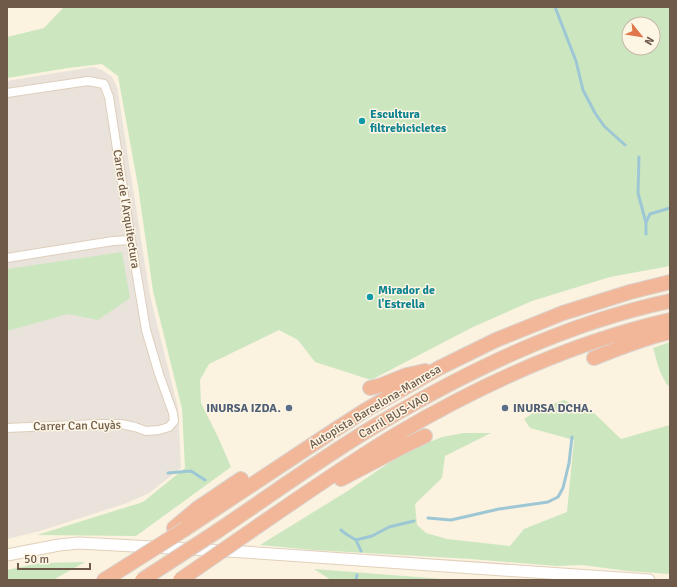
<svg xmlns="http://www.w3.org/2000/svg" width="677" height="587" viewBox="0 0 677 587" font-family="Signika,sans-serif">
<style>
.industrial{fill:#e9e3db}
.green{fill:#cce7c0;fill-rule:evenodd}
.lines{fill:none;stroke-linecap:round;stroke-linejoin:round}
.stream{stroke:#9dc7d4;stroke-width:3}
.street-casing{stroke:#decfbc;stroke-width:10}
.secondary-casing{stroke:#e2d0bb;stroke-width:13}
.highway-casing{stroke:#dad4d0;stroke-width:16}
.street{stroke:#fff;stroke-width:8}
.secondary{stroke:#fff;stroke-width:11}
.highway{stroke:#f2b799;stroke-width:14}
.highway-bridge-casing{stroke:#dad4d0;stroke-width:16;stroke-linecap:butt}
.highway-bridge{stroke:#f2b799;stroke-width:14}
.culture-dot{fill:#0f9aa8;stroke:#fef6e5;stroke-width:1.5}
.service-dot{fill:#5c6f8a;stroke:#fef6e5;stroke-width:1.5}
.labels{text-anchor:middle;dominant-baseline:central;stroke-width:3;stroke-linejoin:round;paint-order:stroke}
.culture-label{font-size:12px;font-weight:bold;fill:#0d838f;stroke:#fef6e5;text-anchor:start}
.street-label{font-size:12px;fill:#6f5a49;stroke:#fef6e5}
.service-label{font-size:12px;font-weight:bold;fill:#4e5e75;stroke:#fef6e5;text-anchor:end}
</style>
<rect width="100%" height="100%" fill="#fbf2e0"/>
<!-- industrial -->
<path class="industrial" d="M93,67L102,70L112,77L117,87L150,296L178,408L181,468L149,493L127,503L40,531L7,539V81Z"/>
<!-- green -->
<path class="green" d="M64,7H670V266L610,277L532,301L473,327L371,380L315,362L298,340L279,330L209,364L200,380L201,403L218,437L231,467L136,536L37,535L143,502L185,468L182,409L153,291L138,186L118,76L102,64L68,68L7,78V37L44,28ZM629,24H653V48H629Z
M122,252L130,298L98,320L68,314L7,331V269Z
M670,342V388C660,377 657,362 653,348Z
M564,400L595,414L621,439L670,425V574L628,571L582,565L557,566L471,559L314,550L260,545L346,492L405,452L442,437L464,433H491L445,456L442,478L415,504L417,525L426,533L447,539L510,546L524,529L567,512L574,440L530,428L524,419L539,409Z
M85,562L53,580H7V570L39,563Z
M314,569L456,580H331Z"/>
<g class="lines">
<!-- stream -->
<path class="stream" d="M555,7L576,61L583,90L595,113L604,126L625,145
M639,157L638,193L646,223V234
M646,222L650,214L670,208
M168,473L191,471L205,480
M428,518L451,520L499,509L548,502L558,497L563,488L569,463L572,437
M341,530L346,534L356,540L361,551
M356,540L372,536L389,527L414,521
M356,580L357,575"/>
<defs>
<path id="street" d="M7,93L88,81L104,84L109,97L131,240L146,330L159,374L173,413L174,421L169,427L159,430L146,431L135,427L121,424H99L7,428
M7,258L113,241L131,240"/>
<path id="secondary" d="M7,555L59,545L79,543L244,552L649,580"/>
<path id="highway" d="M594,358C619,348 644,338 670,332
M370,388L382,385L407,375L425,371
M341,479L404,446L425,436
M174,528L198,508L241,479
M185,529L324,437L364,411L439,368L496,340L563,313L630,292L670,282
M216,532C271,495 324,456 380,423C471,369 567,323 670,301
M248,533C297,499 346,465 397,434C482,384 573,342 670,320
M104,580L117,572"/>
</defs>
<!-- street casing -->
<use href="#street" class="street-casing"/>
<!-- secondary casing -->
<use href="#secondary" class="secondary-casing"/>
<!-- highway casing -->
<use href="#highway" class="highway-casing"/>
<!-- street -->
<use href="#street" class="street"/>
<!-- secondary -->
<use href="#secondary" class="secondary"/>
<!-- highway -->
<use href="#highway" class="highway"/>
<defs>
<path id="highway-bridge" d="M117,572L185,529
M142,580L216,532
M180,580L248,533"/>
</defs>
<!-- highway-bridge casing -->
<use href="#highway-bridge" class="highway-bridge-casing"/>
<!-- highway-bridge -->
<use href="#highway-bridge" class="highway-bridge"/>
</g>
<!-- markers -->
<g class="culture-dot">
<circle cx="362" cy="121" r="4"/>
<circle cx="370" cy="297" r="4"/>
</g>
<g class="service-dot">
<circle cx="289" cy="408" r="4"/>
<circle cx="505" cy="408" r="4"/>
</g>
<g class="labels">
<!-- culture labels -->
<g class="culture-label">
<text x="370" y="114">Escultura<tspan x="370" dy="14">filtrebicicletes</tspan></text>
<text x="378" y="290">Mirador de<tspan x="378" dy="14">l'Estrella</tspan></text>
</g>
<!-- street labels -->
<g class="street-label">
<text transform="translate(126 209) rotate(81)">Carrer de l'Arquitectura</text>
<text transform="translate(375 407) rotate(-31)">Autopista Barcelona-Manresa</text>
<text transform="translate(394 416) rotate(-30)">Carril BUS-VAO</text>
<text transform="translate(77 426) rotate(-1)">Carrer Can Cuyàs</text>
</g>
<!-- service labels -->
<g class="service-label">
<text x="281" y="408">INURSA IZDA.</text>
<text x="513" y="408" text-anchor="start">INURSA DCHA.</text>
</g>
</g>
<!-- border -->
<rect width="677" height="587" fill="none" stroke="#6f5a49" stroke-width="16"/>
<!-- north arrow -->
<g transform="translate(641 36) rotate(120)"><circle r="19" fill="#fef6e5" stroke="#c5b8a7"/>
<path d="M0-3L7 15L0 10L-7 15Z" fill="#df774a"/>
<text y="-6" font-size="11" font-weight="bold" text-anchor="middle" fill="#6f5a49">N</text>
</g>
<!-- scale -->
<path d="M18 563v6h72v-6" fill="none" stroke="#6f5a49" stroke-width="2"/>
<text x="24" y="563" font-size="12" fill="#6f5a49" stroke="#fef6e5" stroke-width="3" paint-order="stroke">50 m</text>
</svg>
